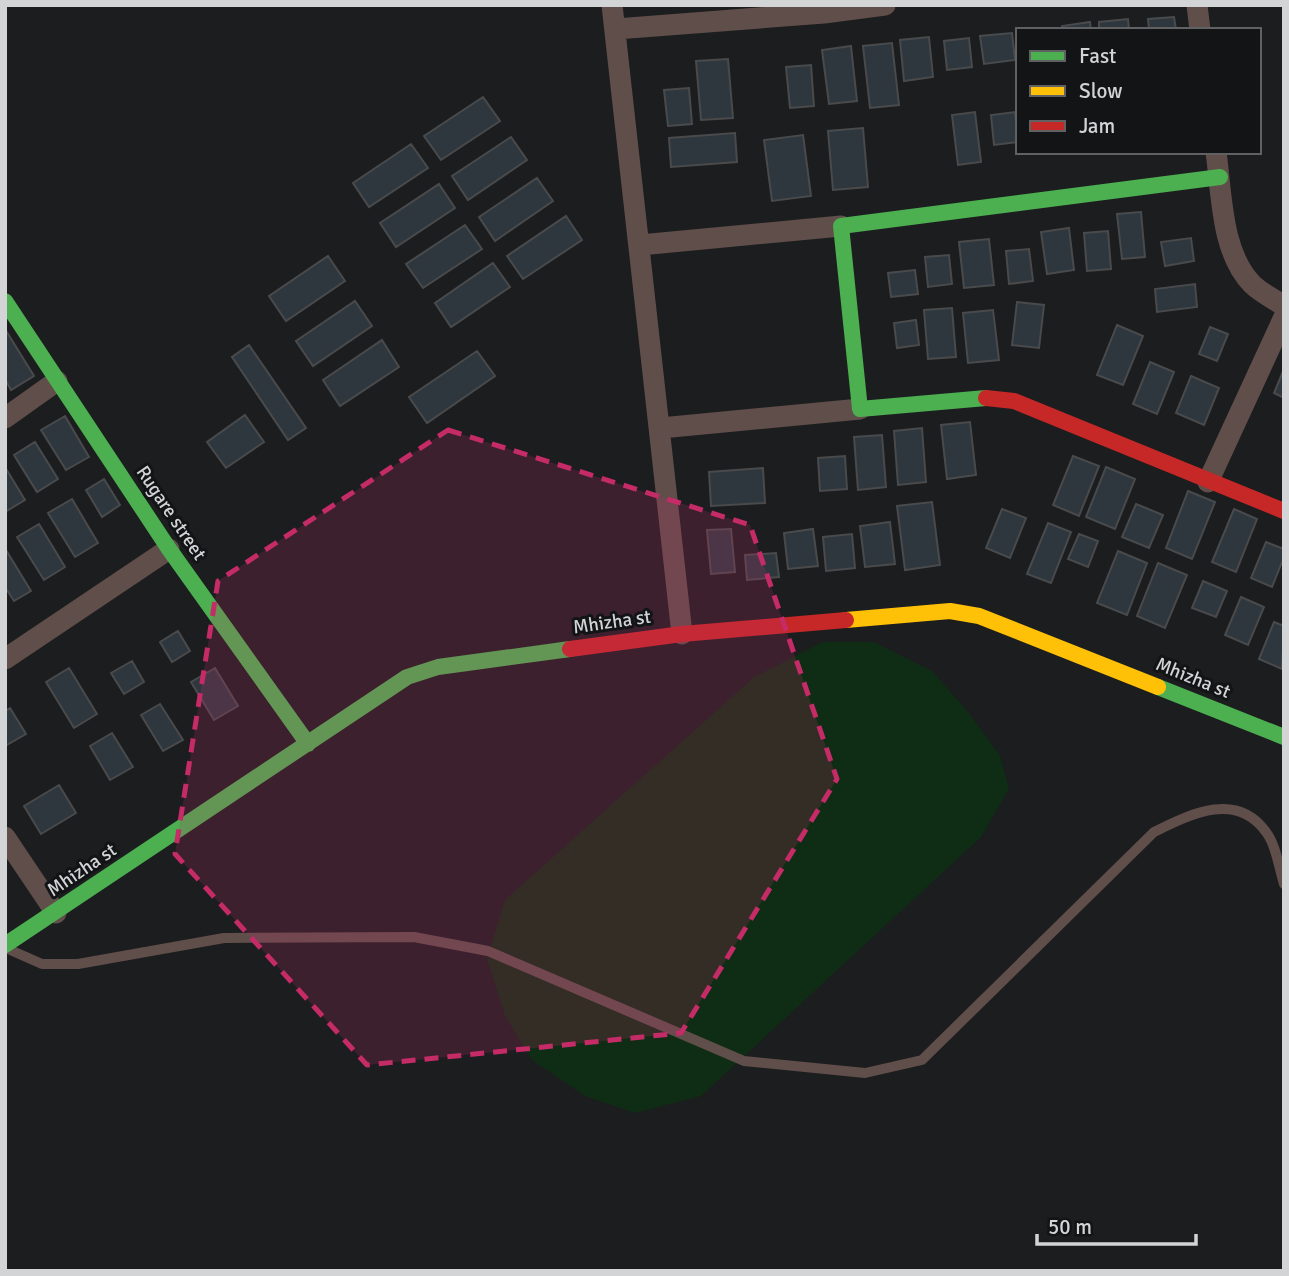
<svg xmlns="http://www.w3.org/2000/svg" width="1289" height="1276" viewBox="0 0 1289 1276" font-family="Signika,sans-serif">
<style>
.green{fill:#0f2d14}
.building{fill:#2f373e;stroke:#494a4b;stroke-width:2}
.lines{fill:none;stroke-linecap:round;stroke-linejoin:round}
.lane{stroke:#604e4a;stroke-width:10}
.street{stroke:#604e4a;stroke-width:21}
.fast{stroke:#4caf50;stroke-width:16}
.slow{stroke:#ffc107;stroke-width:16}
.jam{stroke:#c62828;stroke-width:16}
.marked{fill:#c42b67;fill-opacity:0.2;stroke:#c42b67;stroke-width:5;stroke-dasharray:14 9;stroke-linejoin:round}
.labels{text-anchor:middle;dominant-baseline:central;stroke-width:6;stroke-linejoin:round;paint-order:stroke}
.street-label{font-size:19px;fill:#d2d4d6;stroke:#121416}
</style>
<rect width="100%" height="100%" fill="#1c1d1f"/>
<!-- green -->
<path class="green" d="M823,642H874L932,671L968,712L1000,756L1009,789L981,837L701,1096L635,1113L585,1096L532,1060L505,1016L487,959L505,900L754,677Z"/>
<!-- building -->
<path class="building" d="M1174,17L1176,30H1149L1148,19Z
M1128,19L1129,30H1099V22Z
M1090,22L1091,30H1062V26Z
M1012,33L1015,60L984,64L980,36Z
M929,37L933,77L904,81L900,40Z
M969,38L972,67L947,70L944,41Z
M892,43L899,105L870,108L863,46Z
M851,46L857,101L829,104L822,50Z
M728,59L733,118L701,120L696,61Z
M811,65L814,106L790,108L786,67Z
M689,88L692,124L668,126L664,90Z
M483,97L500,121L441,160L424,136Z
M975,112L981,162L958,165L952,115Z
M1015,112L1018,142L994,145L991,115Z
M863,128L868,187L833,190L828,131Z
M735,133L737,162L671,167L669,138Z
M803,135L811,196L772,201L764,140Z
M511,137L527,160L468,200L452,176Z
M411,144L428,168L369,207L353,183Z
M537,178L553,201L495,241L479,217Z
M439,184L455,208L396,247L380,223Z
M1141,212L1145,257L1122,259L1117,214Z
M566,216L582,240L523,279L507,256Z
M465,225L482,249L423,288L406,264Z
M1069,228L1074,270L1047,274L1041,232Z
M1108,231L1111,269L1087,271L1084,233Z
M1191,238L1194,261L1165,266L1161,242Z
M989,239L994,285L964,288L959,242Z
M1029,249L1033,281L1009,284L1006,251Z
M949,255L952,284L928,287L925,257Z
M328,256L345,281L286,321L269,296Z
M493,263L510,287L451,327L435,303Z
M915,270L918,294L891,297L888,273Z
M1195,284L1197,307L1157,312L1155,289Z
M355,301L372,326L313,366L296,341Z
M1017,302L1044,305L1039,348L1012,345Z
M952,308L956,357L928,359L924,310Z
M993,310L999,360L968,363L963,313Z
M916,320L919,345L897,348L894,323Z
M1117,325L1143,336L1123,385L1097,375Z
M1210,327L1228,334L1217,361L1199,354Z
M5,329L34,376L11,390L5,379Z
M382,340L399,367L340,406L323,380Z
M249,345L306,428L288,440L232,357Z
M477,351L495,376L427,423L409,397Z
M1150,362L1174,372L1157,414L1133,404Z
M1284,369V398L1274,393Z
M1191,376L1219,388L1204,425L1176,413Z
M245,415L264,442L226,468L207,442Z
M65,416L89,457L66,470L41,430Z
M970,422L976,475L947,479L941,425Z
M922,428L926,482L898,485L894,431Z
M882,435L886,487L858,490L854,437Z
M35,442L58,479L37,492L14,455Z
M845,456L847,489L820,491L818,458Z
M1073,456L1099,466L1079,516L1053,505Z
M5,467L25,500L5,512Z
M1106,467L1135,479L1115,529L1086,517Z
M763,468L765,503L711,506L709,472Z
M104,479L120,505L102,517L86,490Z
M1188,491L1215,502L1192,559L1166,548Z
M72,499L98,543L75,557L48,513Z
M932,502L940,565L905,570L897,506Z
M1136,504L1163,515L1149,548L1122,537Z
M1002,509L1026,518L1010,558L986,548Z
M1234,509L1257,519L1236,572L1212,562Z
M890,522L895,564L865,567L860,526Z
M1048,523L1071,532L1051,583L1027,574Z
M39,524L65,567L44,580L17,537Z
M731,529L735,572L711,574L707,530Z
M813,529L818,566L788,569L784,533Z
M852,534L855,568L826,571L823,537Z
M1079,534L1098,541L1088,567L1068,559Z
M1266,542L1284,549V557L1272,587L1251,578Z
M6,550L31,591L14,601L5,587Z
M1118,551L1147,563L1127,615L1097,603Z
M776,553L779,577L747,580L745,555Z
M1158,563L1187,575L1165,628L1137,616Z
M1203,581L1227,591L1216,617L1192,608Z
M1241,597L1264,607L1248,645L1225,635Z
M1274,622L1284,626L1282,669L1259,659Z
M178,631L190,651L172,662L160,642Z
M132,661L144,682L124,694L111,673Z
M69,668L97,714L74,728L46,682Z
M215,668L238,706L214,720L191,682Z
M160,704L183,740L163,751L141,715Z
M10,708L26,734L5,746V711Z
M112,733L133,767L110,780L90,746Z
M59,785L76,813L41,834L24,806Z"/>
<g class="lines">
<!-- lane -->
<path class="lane" d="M8,949L42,964H78L224,938L414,937L488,951L744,1061L865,1073L922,1060L1154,832C1189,815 1236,790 1266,832C1276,845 1279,868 1284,884"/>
<!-- street -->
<path class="street" d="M612,5L682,634
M1197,5L1200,30
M616,29L824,13L885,5
M1216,152C1222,195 1221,252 1252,284C1261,293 1274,299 1284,306
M640,245L841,226
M5,418L57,381
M661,428L860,409
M1208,482L1284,317
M5,659L169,549
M5,837L56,913"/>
<!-- fast -->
<path class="fast" d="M5,301L169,549L308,744
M986,398L860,409L841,226L1220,177
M1158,687L1284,737
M5,945L407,677L438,667L570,649"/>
<!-- slow -->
<path class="slow" d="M846,620L950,611L979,616L1158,687"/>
<!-- jam -->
<path class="jam" d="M986,398L1014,401L1284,511
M570,649L682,634L846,620"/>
</g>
<!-- marked area -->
<path class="marked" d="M448,430L750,525L837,779L681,1033L367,1065L175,854L218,581Z"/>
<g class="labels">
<!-- street labels -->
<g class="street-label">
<text transform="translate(171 513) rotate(56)">Rugare street</text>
<text transform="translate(612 622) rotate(-8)">Mhizha st</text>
<text transform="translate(1193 678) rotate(22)">Mhizha st</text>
<text transform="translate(82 870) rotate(-34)">Mhizha st</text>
</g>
</g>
<!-- border -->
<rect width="1289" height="1276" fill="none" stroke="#d2d4d6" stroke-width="14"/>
<!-- legend -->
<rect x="1016" y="28" width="245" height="126" fill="#121416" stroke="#5f6163" stroke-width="2"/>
<rect x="1030" y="51" width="35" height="10" fill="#4caf50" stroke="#5f6163" stroke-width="2"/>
<text x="1079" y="63" font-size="21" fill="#d2d4d6">Fast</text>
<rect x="1030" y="86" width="35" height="10" fill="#ffc107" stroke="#5f6163" stroke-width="2"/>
<text x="1079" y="98" font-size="21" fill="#d2d4d6">Slow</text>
<rect x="1030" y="121" width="35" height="10" fill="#c62828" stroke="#5f6163" stroke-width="2"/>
<text x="1079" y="133" font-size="21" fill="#d2d4d6">Jam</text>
<!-- scale -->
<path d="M1037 1234v10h159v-10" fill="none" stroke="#d2d4d6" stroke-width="3.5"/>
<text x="1048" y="1234" font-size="21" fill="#d2d4d6" stroke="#121416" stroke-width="5" paint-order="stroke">50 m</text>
</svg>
